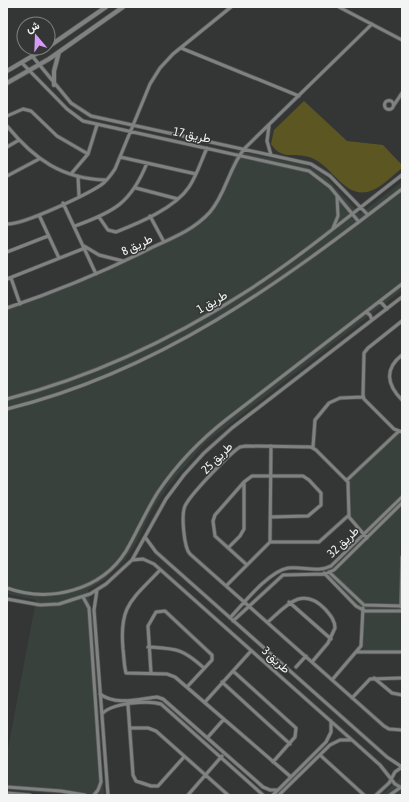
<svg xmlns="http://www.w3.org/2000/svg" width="409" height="802" viewBox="0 0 409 802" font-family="'Asap Condensed',Vazirmatn,sans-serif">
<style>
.built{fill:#38413c}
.green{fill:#5c5623}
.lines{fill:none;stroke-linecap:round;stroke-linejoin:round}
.street-casing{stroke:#535554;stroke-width:4.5}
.secondary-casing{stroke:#535554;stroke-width:5.5}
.street{stroke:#7f8281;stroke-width:3}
.secondary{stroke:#7f8281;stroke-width:4}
.labels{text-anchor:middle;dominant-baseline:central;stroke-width:3;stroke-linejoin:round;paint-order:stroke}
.street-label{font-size:12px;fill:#f3f5f4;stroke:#333635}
</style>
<rect width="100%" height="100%" fill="#333635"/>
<!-- built -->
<path class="built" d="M237,151L304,165L314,169L327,178L360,214L402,182V290L205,443L169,485L152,510L136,543L124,561L104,580L88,590L93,621L104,795H74L7,790V754L36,600L7,594V306L74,282L143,250L190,226L208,211L219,194Z
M399,434H402V555L399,560V608H402V650H363L364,608L356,604L326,571L336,565L366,535L350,516L351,490L349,481Z
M402,776V795H382L401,777Z"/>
<!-- green -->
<path class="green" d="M304,101L347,141L383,145L402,165V168C393,175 385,184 375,189C347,204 334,167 312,158C295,151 283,162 271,144L274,130Z"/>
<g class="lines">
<defs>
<path id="street" d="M339,7L402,40
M181,48L299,96
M33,57L71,103L91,116L311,164L330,176L368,215
M22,63L67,109L83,121L309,171L330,187L359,222
M384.5 105a4.5 4.5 0 1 1 9 0a4.5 4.5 0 1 1-9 0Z
M394,105L402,93
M7,116L23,109L31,111L57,136L88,154
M7,126C34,159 62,179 106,180
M269,126L267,141L271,155
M7,147L19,140
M120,157L196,174
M71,174L88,154L97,125
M7,176L39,159
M78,176L79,196
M136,188L178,199
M63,203L96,274
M39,215L59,258
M150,216L164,242
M99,217L108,230L116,232C139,223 175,208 189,187C197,175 201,161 207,148
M7,224C23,225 86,195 101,185C107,181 111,175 115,169L150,84L160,68L173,54L231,7
M75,226C114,212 131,203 147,163
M333,228L338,216L337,196
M84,246L99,255L123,261
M7,252L48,236
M11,278L20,304
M7,279L85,248
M380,301L387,309
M7,308C57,291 106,271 153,247C173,238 195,229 210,212C226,194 229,167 245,148L372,24
M366,312L370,315L372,320
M402,321L368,348L364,353L363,395L364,399L394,429L402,432
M402,355C384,369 387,385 402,400
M7,399C91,377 171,340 244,293C299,258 350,215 402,175
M7,409C160,371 279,284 402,189
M313,447L315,420L329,403L340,398L363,397
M347,480L398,432
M145,537L156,552L387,757L402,767
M367,538L349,517L348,482L316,450L311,447L246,446L240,447C229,454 190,495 185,506C181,515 184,548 190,554L384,726L389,729L402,730
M270,542H319L349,515
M228,548L240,536L244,529V482
M132,560L143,559L154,564L352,740L380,765L395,784L402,788
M247,565L215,536L213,521L215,515L244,482L252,476H303L309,480L321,493V505L308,516L270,517
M160,570C132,600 119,605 123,649C124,657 124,666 126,673L167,674L175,677L291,777
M329,572L364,605L402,606
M324,573L356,606L365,611H402
M226,586L270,542L271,446
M7,588C49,603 101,591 126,551C137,532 146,511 158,492C177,464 200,440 227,419L402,284
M97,590L94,610L108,795
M83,597L89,608L101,782L98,790L94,795
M7,599L40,605L59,604L90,594L106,584L132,560L166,499L184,475L204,453L232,428L402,297
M289,602L331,639
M401,607L402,557
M230,618C243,604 269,571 288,568C302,566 318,573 331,566L402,497
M233,621L283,575L325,574L334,570L402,503
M268,622C286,606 302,585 325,609C330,615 335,620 335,628L328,643L312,662
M148,647C177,649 182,648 204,668
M356,652H402
M296,667L306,656
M233,671L296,728L295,737L273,762
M151,673L148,626L156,612L165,611L212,655V660L187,687
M374,678L392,693L402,695
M332,680L361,646L363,608
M222,682L290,744
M100,694C116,706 139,699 157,697L163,699L263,787L270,790H277
M352,698L370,679L402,678
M205,702L251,651
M128,705L133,775L136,781L151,786H158L184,757
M102,714C111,703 148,700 161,704L263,795
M130,728H148L156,731L228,795
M208,737L224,719
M320,755L364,795
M7,787L61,791L85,795
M7,793L30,795
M188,795L222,756
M273,795L326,742L331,732V721
M279,795L330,745L340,740H352
M376,795L389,783L395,772L402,767
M390,795L401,787"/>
<path id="secondary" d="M48,47L106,7
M7,71L46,48
M7,83L49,59L123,7
M54,85V71L59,52"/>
</defs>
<!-- street casing -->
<use href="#street" class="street-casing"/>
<!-- secondary casing -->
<use href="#secondary" class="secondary-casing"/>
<!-- street -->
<use href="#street" class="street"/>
<!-- secondary -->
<use href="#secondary" class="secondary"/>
</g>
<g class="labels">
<!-- street labels -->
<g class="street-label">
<text transform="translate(192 135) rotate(12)">طريق 17</text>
<text transform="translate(137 245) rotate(-26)">طريق 8</text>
<text transform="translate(212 302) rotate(-30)">طريق 1</text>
<text transform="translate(217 458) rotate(-45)">طريق 25</text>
<text transform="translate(343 542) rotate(-44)">طريق 32</text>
<text transform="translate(276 660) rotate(42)">طريق 3</text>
</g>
</g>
<!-- border -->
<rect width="409" height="802" fill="none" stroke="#f3f5f4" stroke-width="16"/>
<!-- north arrow -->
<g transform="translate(36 36) rotate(341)"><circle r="19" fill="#333635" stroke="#808281"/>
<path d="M0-3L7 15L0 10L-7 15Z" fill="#d89af8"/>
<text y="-6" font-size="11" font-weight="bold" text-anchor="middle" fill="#f3f5f4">ش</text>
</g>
</svg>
